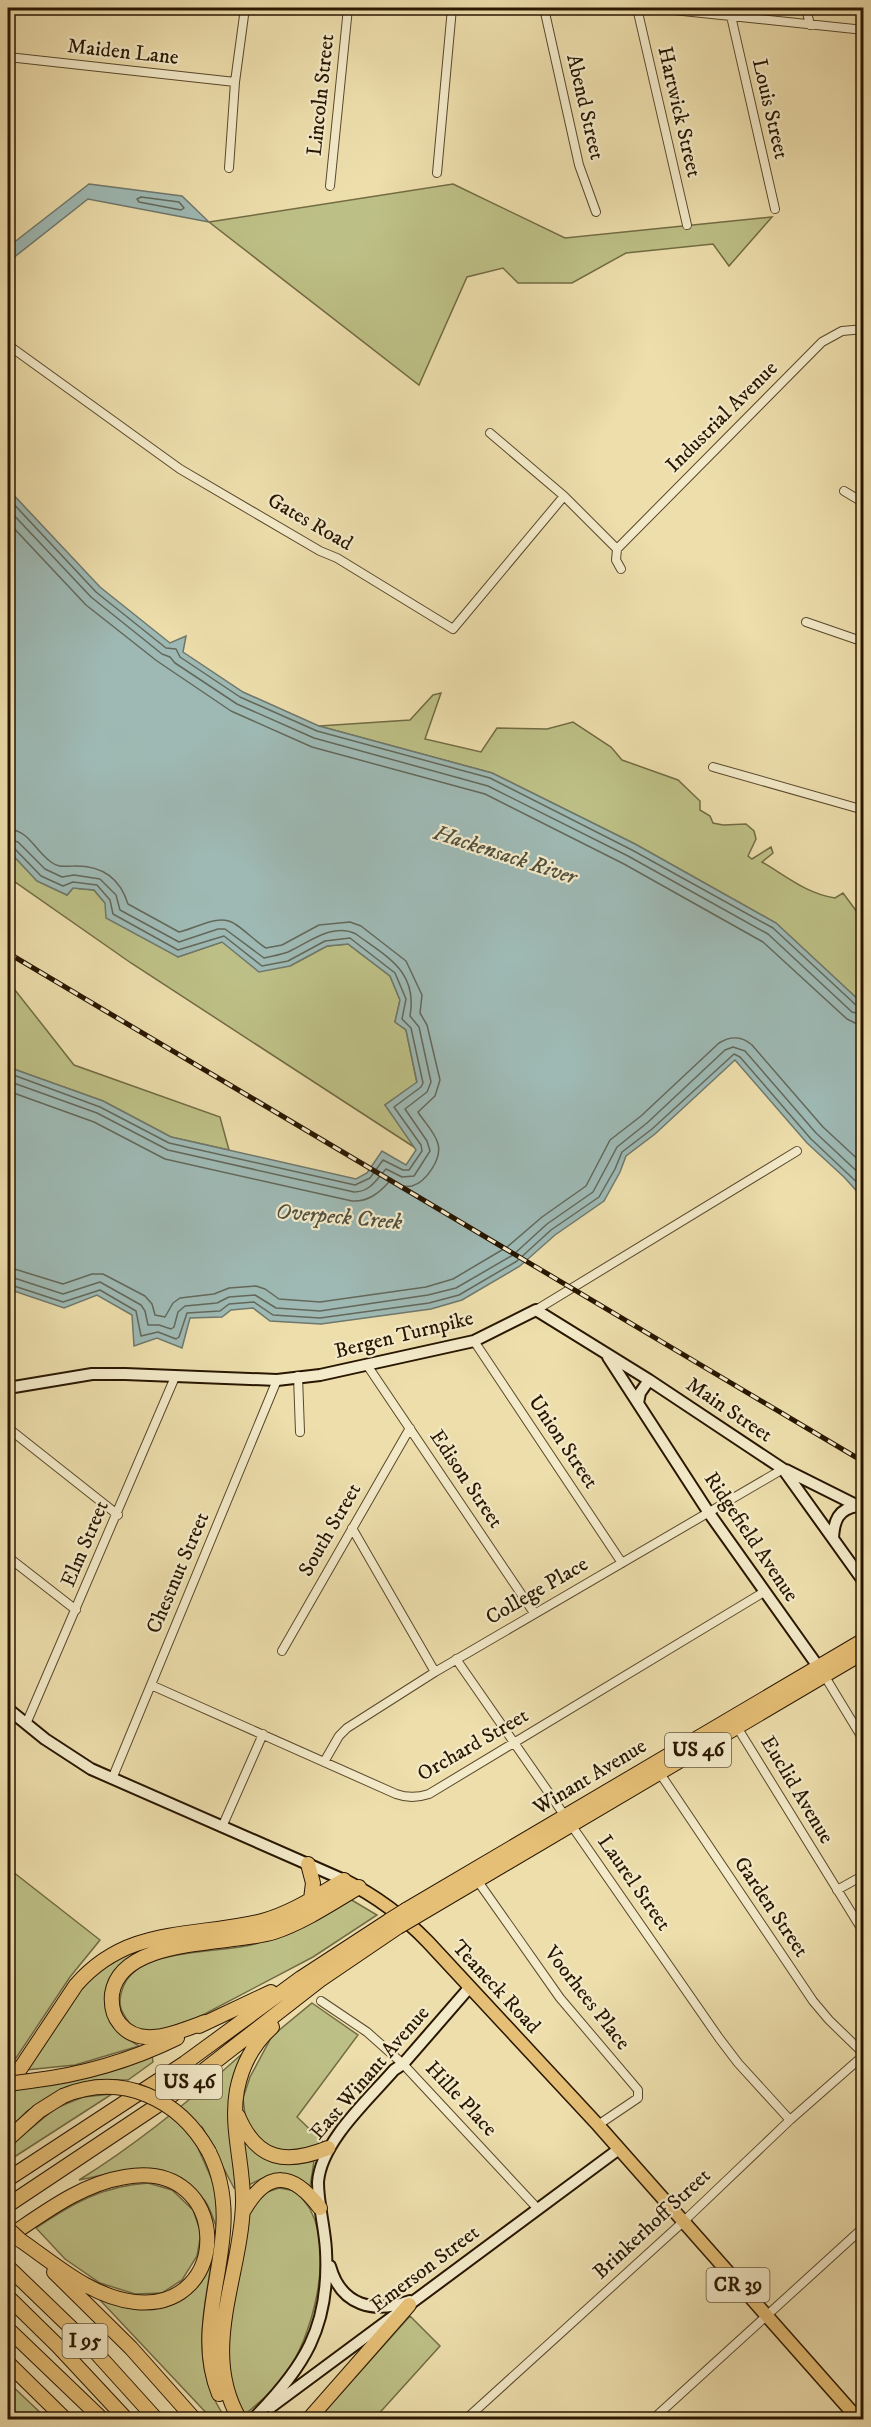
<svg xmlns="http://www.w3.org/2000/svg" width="871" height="2427" viewBox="0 0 871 2427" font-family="'IM FELL DW Pica',serif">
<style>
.green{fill:#bdc086;stroke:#726b43;stroke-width:1.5}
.water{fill:#9eb9b4;stroke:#6f786c;stroke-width:1.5}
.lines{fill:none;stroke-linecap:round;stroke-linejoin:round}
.shore{stroke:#63685a;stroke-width:1.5}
.street-casing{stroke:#59482b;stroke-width:10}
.secondary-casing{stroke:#281600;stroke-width:14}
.primary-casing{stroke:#281600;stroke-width:15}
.highway-casing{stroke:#281600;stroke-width:16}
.street{stroke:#f3eac9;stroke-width:8}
.secondary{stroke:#f3eac9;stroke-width:10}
.primary{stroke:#e6bf76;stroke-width:12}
.highway{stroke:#e6bf76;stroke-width:14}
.rail-casing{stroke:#281600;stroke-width:5}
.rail{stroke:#f3eac9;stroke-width:3;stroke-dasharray:9;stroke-linecap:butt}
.highway-bridge-casing{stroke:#281600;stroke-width:16;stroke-linecap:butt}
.highway-bridge{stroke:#e6bf76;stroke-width:14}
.labels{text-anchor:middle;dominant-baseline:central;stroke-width:4.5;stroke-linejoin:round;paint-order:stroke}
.shield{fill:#f3eac9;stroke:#65563c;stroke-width:1.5}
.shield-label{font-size:20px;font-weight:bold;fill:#281600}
.street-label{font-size:21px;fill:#281600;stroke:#f3eac9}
.water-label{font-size:22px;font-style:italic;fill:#514f3f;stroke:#f3eac9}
</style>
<rect width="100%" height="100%" fill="#eddeac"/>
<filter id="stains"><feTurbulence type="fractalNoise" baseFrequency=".00333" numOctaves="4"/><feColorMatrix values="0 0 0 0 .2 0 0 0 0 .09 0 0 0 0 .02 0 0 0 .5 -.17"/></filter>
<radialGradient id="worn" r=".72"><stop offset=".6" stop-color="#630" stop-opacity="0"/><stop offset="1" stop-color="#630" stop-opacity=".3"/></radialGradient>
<!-- green -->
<path class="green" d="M453,184L565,238L772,217L729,266L713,244L626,253L572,283H518L503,268L467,277L419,385L209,222Z
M441,693L425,739L481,752L497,728L547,729L573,722L611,747L622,760L678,780L700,801V810L710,816L713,823L723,825L746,824L754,831L756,839L748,856L752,859L771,847L773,853L762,862C786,876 807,894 835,898L843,893L863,920V1004L776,923L635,844L492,773L319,726L410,720L433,695Z
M8,850L37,881L67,895L73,888L94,890L105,903L178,957L222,942L290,966L327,946L348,944L390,976L400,1000L395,1022L406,1030L417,1083L385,1105L417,1149L131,963L8,877Z
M8,986L15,990L74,1065L220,1117L229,1150L171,1137L103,1101L8,1067Z
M8,1868L100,1940L70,1977L8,2070Z
M350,1899L377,1915L313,1957L197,2018L158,2031L135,2030C122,2014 115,2006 124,1985C141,1947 219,1954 255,1944C289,1935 319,1917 350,1899Z
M132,1949L136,1953C129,1960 119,1968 113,1976C95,2006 113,2031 139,2046L75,2065L25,2070L70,2002L96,1971Z
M312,2003L358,2035L297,2117L323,2142L308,2152H281L261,2142L246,2123L243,2098L250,2077L272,2036Z
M243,2053L231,2145L236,2187L234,2188L202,2127L194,2139L217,2191L218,2231C214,2222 211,2209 205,2201C170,2157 127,2170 79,2180C139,2143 191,2100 243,2053Z
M152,2055L153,2062L128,2080H95L66,2087L27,2111L8,2130V2096L13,2089Z
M112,2094L8,2161V2147L56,2108L83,2097Z
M240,2134C265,2151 282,2169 314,2161L310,2187C285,2168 276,2171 249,2185Z
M148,2183L172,2190L193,2210L201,2233L197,2256L182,2280L162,2293L135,2294L100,2283L65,2259L36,2228C73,2203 103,2186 148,2183Z
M279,2188L296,2191C301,2197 306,2203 310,2209C334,2254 313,2336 285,2375C274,2391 257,2404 242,2417L236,2406L225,2352L249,2212L261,2194Z
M209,2265H211C202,2321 191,2369 226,2419H212L99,2299C128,2307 166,2318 190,2293C197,2285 203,2274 209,2265Z
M410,2316L440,2346L374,2419L317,2420Z
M8,2382L47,2419H21L8,2410Z"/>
<!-- water -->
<path class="water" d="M89,184L182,196L209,222L88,199L8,262V247Z
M8,489L100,587L170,643L186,636L183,652L243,692L319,726L492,773L635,844L776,923L863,1004V1198L844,1177L807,1143L735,1060L655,1134L626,1156L620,1172L604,1201L555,1235L520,1266L462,1300L431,1309L321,1324L270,1321L253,1308L231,1310L222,1317L190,1318L182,1348L157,1338L134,1346L132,1315L97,1295L64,1308L8,1289V1067L103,1101L171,1137L356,1179L367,1173L382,1151L406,1165L416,1150L385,1105L417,1082L406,1030L395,1022L400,1000L390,976L348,944L327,946L290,966L259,972L222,942L178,957L106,918L105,903L94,890L73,888L67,895L37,881L8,850Z"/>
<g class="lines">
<!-- shore -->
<path class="shore" d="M141,197L179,202L184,208L181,210L139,202L137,199Z
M8,498L96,592L166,648L176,649L180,657L240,697L317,731L490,778L632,850L773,928L857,1006L864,1008
M8,509L91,597L162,654L170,657L175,663L237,704L314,738L488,786L628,856L768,934L852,1012L864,1015
M8,522L86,605L157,661L231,711L312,747L485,794L624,864L763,942L847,1019L855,1023L864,1024
M8,829C29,830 35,851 51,862C59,868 64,866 73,866C101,865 120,878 128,904L179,932C197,928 219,913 235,924C246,931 255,941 266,948L282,945L319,925L350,922L361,926L406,961L422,995L420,1013L427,1025L440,1080L435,1096L418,1112C424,1122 435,1132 438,1144C442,1159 426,1182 412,1186C403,1188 396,1184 389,1182C379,1193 368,1202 352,1201L165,1159L94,1122L8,1091
M8,839L18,842L45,869L62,877L74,875L100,879L116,895L120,910L179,942L218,929H225L264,958C272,956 280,955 288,952C308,943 333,922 356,934C387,957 418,971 410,1016L419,1027L431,1082L427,1092L405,1109L427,1141L430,1151L414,1176L402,1177L386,1169C376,1180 370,1192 354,1192L168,1150L97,1113L8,1081
M8,846L14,848L41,876L63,886L73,882L97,885L110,900L113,914L178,950L224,936L262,966L288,961L325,941L350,938L395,973L406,999L402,1019L411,1028L423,1083L421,1087L394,1107L421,1145L422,1151L409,1170H403L383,1160L370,1178L355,1185L169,1143L100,1107L8,1073
M8,1267L63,1284L92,1274H103L145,1296L152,1304L155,1315L165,1317L173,1303L180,1298L214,1294L229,1288L256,1286L265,1289L279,1299L320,1302L426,1287L453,1279L507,1247L542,1217L586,1186L610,1140L641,1116L719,1043C730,1036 742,1036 752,1045L823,1127L864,1165
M8,1276L63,1294L100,1282L141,1305L145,1311L148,1325H159L171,1329L174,1327L178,1312L185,1306L217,1303L229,1297L255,1295L276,1308L320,1311L428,1295L456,1288L513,1255L547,1224L593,1192L617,1147L647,1123L725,1050L733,1047L745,1051L816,1133L864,1178
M8,1284L63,1302L100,1290L136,1311L141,1336L158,1332L176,1339L179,1337L187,1313L220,1311L229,1304L254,1302L273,1315L320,1318L429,1303L459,1295L517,1261L551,1230L599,1197L615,1169L622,1152L652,1129L734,1054L740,1057L811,1139L864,1189"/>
<defs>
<path id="street" d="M544,8L579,165L596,212
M637,8L687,225
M654,8L864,30
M806,8L810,25
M731,16L775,209
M8,57L235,82
M229,168L235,82L245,8
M437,173L452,8
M330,186L348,8
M8,345L180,469L320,551L337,558L453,629L564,496
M490,433L564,496L617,549
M844,491L864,503
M621,569L616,560L617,549L822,342L842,331L864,329
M806,622L864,642
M713,767L864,810
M536,1310L797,1151
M474,1341L622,1563
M367,1365L534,1613
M298,1376L300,1432
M8,1428L118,1515
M352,1528L435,1672
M8,1557L76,1610
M282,1651L410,1428
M456,1659L719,2038L738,2063L790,2120
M824,1675L864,1741
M151,1685L396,1794C407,1798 417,1798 429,1794L764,1592
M26,1724L175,1377
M737,1727L864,1933
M324,1762L339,1736L347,1728L435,1672L783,1469
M659,1772L813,2001L829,2020L864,2054
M112,1779L277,1380
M222,1827L263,1734
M477,1880L560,1998L638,2090V2098L598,2125
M837,1890L864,1875
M321,2001L367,2032L403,2064L538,2209
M465,2420L683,2222L790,2120L864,2055
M652,2420L864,2227
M848,2420L864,2405"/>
<path id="secondary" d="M608,1357L709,1513L822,1672
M8,1388L92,1374H125L277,1380L320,1375L474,1341L536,1310L649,1380L783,1469L864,1582
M638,1403L640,1393L649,1380
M786,1470L864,1509
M833,1538C834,1521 838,1509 857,1506
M8,1709L45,1739L91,1769L344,1880
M330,2266C341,2306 374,2314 410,2301
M271,2407L619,2149
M252,2420C304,2368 330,2327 326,2251C325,2228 318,2205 318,2182C321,2142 368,2100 394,2070L403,2064L469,1988"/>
<path id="primary" d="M344,1880C376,1896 403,1916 428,1942L598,2125L859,2420"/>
<path id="highway" d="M308,1864L313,1883L311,1899
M406,1910L864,1640
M415,1917L864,1652
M205,2022C180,2031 141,2050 120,2024C113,2016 111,2005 112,1994C121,1936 231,1946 274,1932C304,1922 332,1903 359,1887
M199,2026L271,1992
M30,2081C81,2075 130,2061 177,2038
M8,2087L76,1985C128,1925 193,1938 262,1921C292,1913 318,1895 344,1880
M238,2116C257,2161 286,2165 328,2148
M8,2139L39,2111L63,2096
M209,2152C251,2236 186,2313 219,2394
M8,2179L185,2063L301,1978L390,1920
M8,2205L167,2099L320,1980L398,1927
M244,2210C268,2169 293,2172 320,2208
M8,2237C44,2213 81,2184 125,2177C232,2158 234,2312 135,2302C91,2297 55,2264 20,2240
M8,2267L91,2347L157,2420
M54,2272L131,2348L195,2420
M8,2297L58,2346L127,2420
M8,2329L103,2420
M8,2363L66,2420
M8,2415L14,2420
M240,2420C199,2351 241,2277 243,2204C244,2166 230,2128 237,2090C242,2065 253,2044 272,2027
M308,2420L409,2305"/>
</defs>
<!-- street casing -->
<use href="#street" class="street-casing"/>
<!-- secondary casing -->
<use href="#secondary" class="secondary-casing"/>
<!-- primary casing -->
<use href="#primary" class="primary-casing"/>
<!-- highway casing -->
<use href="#highway" class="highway-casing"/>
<!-- street -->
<use href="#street" class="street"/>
<!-- secondary -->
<use href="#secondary" class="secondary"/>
<!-- primary -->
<use href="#primary" class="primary"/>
<!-- highway -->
<use href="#highway" class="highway"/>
<defs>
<path id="rail" d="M8,953L864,1462"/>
</defs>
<!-- rail casing -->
<use href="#rail" class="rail-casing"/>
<!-- rail -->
<use href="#rail" class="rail"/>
<defs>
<path id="highway-bridge" d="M390,1920L406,1910
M398,1927L415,1917
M8,2084L30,2081
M63,2096C121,2072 179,2098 209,2152
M8,2229L20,2240"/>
</defs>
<!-- highway-bridge casing -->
<use href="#highway-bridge" class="highway-bridge-casing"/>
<!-- highway-bridge -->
<use href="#highway-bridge" class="highway-bridge"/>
</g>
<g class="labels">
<!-- shield labels -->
<g class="shield">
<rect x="665" y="1733" width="66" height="34" rx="4.5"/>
<rect x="156" y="2065" width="66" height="34" rx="4.5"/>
<rect x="706.5" y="2268" width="63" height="34" rx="4.5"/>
<rect x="62.5" y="2324" width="45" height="34" rx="4.5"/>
</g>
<g class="shield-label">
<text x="698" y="1750">US 46</text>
<text x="189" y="2082">US 46</text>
<text x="738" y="2285">CR 39</text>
<text x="85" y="2341">I 95</text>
</g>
<!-- street labels -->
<g class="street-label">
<text transform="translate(123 52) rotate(6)">Maiden Lane</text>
<text transform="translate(321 95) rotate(-84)">Lincoln Street</text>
<text transform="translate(585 107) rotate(77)">Abend Street</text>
<text transform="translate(770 109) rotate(77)">Louis Street</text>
<text transform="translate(679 112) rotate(77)">Hartwick Street</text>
<text transform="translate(722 417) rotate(-45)">Industrial Avenue</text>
<text transform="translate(310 522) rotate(30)">Gates Road</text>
<text transform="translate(404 1335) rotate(-14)">Bergen Turnpike</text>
<text transform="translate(729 1410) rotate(34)">Main Street</text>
<text transform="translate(563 1442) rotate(56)">Union Street</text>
<text transform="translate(466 1479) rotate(56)">Edison Street</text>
<text transform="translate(330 1530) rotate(-60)">South Street</text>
<text transform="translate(751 1537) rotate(56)">Ridgefield Avenue</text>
<text transform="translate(85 1544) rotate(-67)">Elm Street</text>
<text transform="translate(178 1573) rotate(-67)">Chestnut Street</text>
<text transform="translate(537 1591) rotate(-30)">College Place</text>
<text transform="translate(473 1745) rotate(-30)">Orchard Street</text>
<text transform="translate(590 1777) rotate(-31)">Winant Avenue</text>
<text transform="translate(797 1790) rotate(59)">Euclid Avenue</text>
<text transform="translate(634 1883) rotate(55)">Laurel Street</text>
<text transform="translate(771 1907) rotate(56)">Garden Street</text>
<text transform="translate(496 1987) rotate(47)">Teaneck Road</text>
<text transform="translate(587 1998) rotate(52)">Voorhees Place</text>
<text transform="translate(370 2073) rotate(-49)">East Winant Avenue</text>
<text transform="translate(461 2099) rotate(47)">Hille Place</text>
<text transform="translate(652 2224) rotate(-43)">Brinkerhoff Street</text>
<text transform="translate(425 2269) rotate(-37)">Emerson Street</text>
</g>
<!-- water labels -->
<g class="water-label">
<text transform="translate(505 855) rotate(18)">Hackensack River</text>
<text transform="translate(339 1217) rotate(5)">Overpeck Creek</text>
</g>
</g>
<!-- margin -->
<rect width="871" height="2427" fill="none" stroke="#eddeac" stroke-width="30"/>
<rect x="9" y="9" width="853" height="2409" fill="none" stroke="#281600" stroke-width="3"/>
<rect x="15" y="15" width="841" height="2397" fill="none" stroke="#281600" stroke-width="1.5"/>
<rect width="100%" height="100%" filter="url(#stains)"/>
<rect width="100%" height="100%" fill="url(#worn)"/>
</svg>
